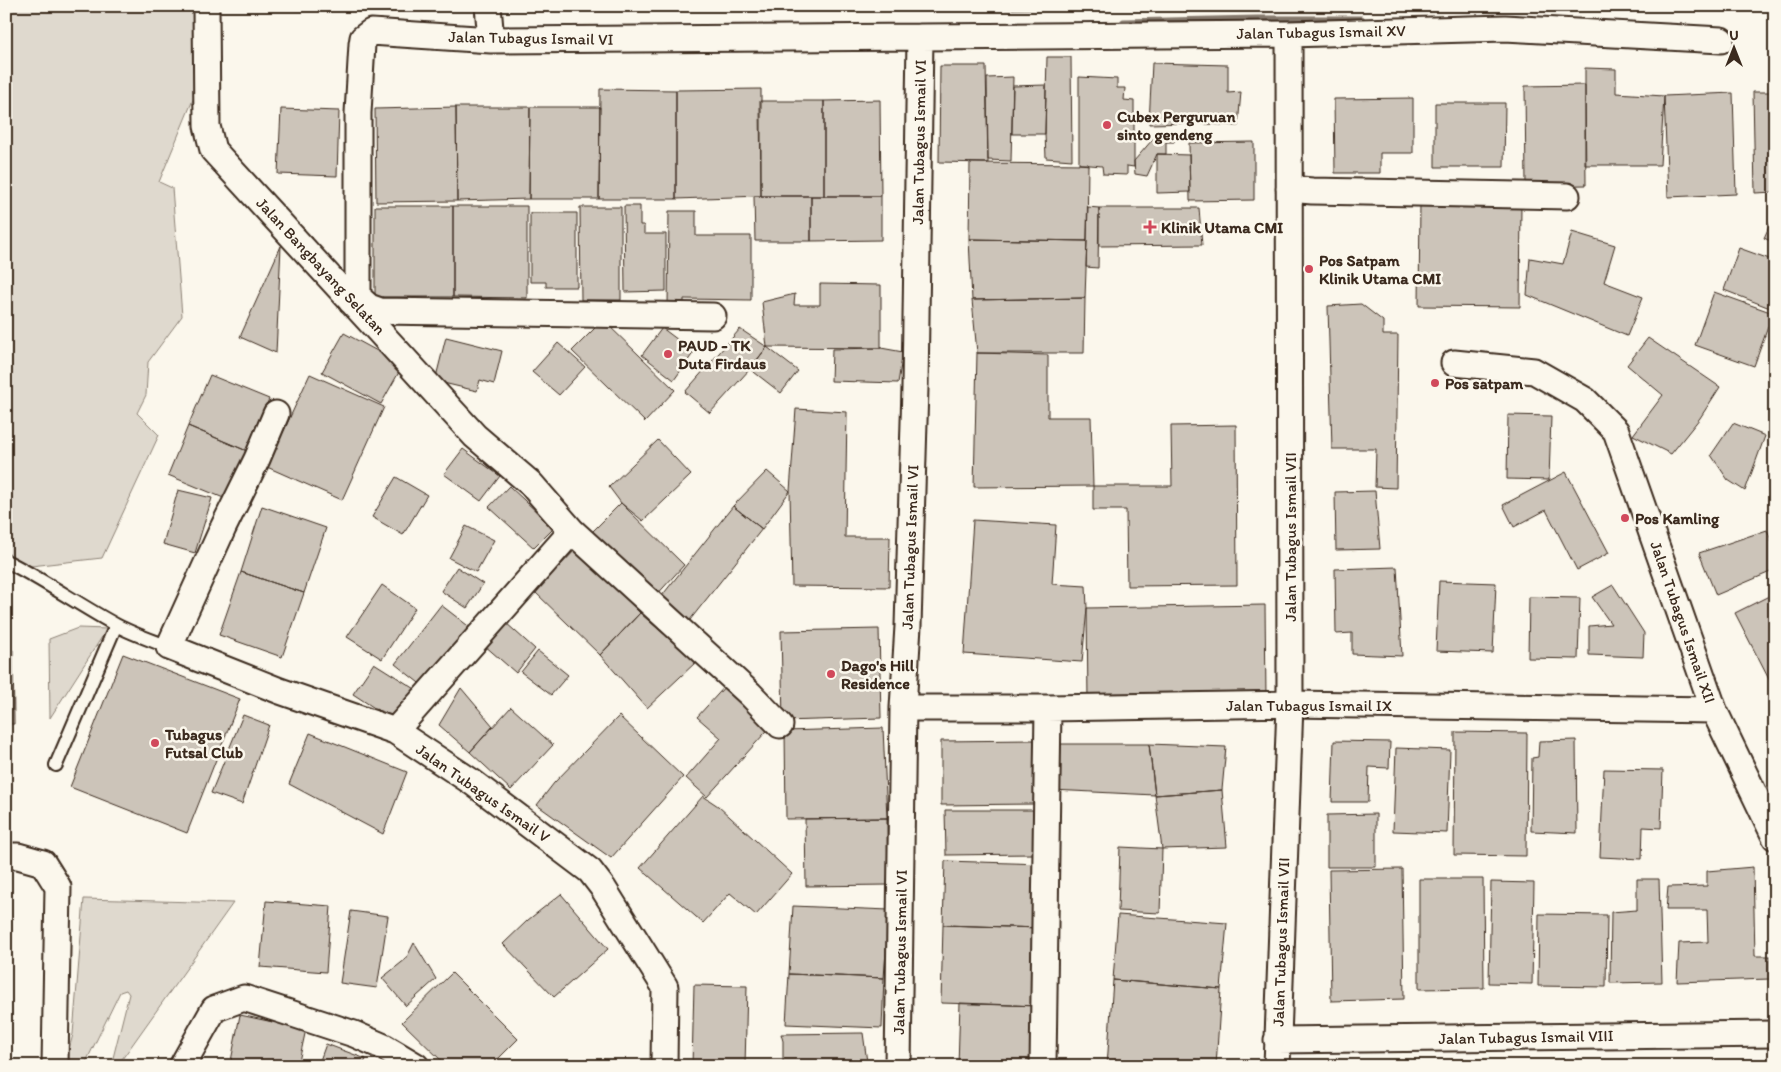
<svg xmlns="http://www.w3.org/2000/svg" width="1781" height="1072" viewBox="0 0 1781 1072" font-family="Itim,sans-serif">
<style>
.green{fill:#dfd9ce;stroke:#8d8276}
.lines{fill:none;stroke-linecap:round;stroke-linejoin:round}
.stream{stroke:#85796d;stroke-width:9}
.building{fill:#ccc4b9;stroke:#3b2a1e}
.lane-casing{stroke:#3b2a1e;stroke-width:16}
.street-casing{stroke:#3b2a1e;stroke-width:29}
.lane{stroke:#fbf7ec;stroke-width:12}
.street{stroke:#fbf7ec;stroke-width:25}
.poi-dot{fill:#d1495b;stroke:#fbf7ec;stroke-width:2}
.labels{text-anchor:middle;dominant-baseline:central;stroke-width:5;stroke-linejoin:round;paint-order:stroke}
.street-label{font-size:16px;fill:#3b2a1e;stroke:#fbf7ec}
.poi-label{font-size:16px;font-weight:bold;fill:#3b2a1e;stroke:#fbf7ec;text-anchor:start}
</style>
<rect width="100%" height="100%" fill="#fbf7ec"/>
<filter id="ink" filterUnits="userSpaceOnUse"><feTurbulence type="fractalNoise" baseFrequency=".02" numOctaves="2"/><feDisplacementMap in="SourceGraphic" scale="10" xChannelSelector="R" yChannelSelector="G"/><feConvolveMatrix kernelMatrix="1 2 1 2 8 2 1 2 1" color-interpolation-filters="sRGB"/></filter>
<g filter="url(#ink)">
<!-- green -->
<path class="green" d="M6,6H201L199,85L159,182L172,188L182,316L148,362L146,395L137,413L159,435L102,558L31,566L6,554Z
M78,628L107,629L50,718L49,639Z
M84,899L233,903L120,1062L114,1063L113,1058L129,994L126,990L120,992L84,1066H70L68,1054L73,1034Z"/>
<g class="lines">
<!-- stream -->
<path class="stream" d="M1124,23L1257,20H1361"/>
</g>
<!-- building -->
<path class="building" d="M295,6H318L319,9L295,10Z
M714,6H753V10Z
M757,6H817L757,11Z
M956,6H1085V8L956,10Z
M1047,57H1071L1072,160L1046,158L1045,134Z
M1152,63L1228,65V93L1241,92L1238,126L1191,123L1149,124Z
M940,66H986L988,163L939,162Z
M1585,68L1616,69V93L1664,96L1660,165H1585Z
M1013,77L1011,161L988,160L987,78Z
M1079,77L1117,79V88H1125L1124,100L1134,101V167L1127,166V175L1103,174L1102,166L1079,164Z
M1046,85L1045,134H1012L1013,86Z
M1585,85L1586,185L1526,186L1525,86Z
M600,89L676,90V199H599Z
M761,89V196L676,199V90Z
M1753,92H1775V192L1755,193Z
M1733,93L1736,194L1668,197L1664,96Z
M1413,98V153H1380V173H1335L1334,99Z
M880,100L881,196H824V101Z
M760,101H824V196H761Z
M1435,103H1505L1504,167H1435Z
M456,107L457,201L376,202L375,109Z
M456,107H530L529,199L457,201Z
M530,107H600L599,199H529Z
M281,109L339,111L337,176L278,174Z
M1159,132L1175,136L1174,142H1166V154H1157L1147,176L1135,174L1134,161Z
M1254,142V200L1190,201L1189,143Z
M1157,154L1189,155L1190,192L1157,193Z
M970,163L1088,164L1087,241L969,239Z
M754,196H811V241H755Z
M811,196H881V240L811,241Z
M1420,202L1521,203L1520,307L1419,306Z
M375,206H453V297H375Z
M453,206H527V298L453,297Z
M624,206H640V225H644V234H666V291L625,292Z
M580,207H621V300H581Z
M1088,207L1099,208L1098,268L1086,267Z
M1099,208H1199L1202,245L1099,246Z
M669,211H696V236H751V300L684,299V308H668Z
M530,213H577V287H546V282H530Z
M1775,213V243L1764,238Z
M1572,232L1615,245L1604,282L1643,297L1627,336L1527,295L1530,258L1563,264Z
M969,239L1087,241L1085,298L972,300Z
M281,246L276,353L240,337Z
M1739,248L1775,261V295L1770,308L1724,290Z
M820,284L881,285V348L767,347L762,302L795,294L794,305H820Z
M1714,292L1773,313L1754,366L1695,345Z
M1085,298L1084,353H977L972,300Z
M1361,304L1383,321V335H1398L1396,488L1375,487L1376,449H1332L1328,306Z
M603,320L675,390L645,422L572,351Z
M662,328L694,352L674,380L642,355Z
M740,329L767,347L750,369L710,413L685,392Z
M344,333L403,365L381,404L322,372Z
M446,337L502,351L494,384L480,380L477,391L435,381Z
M1648,338L1720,387L1700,418L1671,454L1633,435L1663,395L1627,365Z
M558,343L585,367L559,395L532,372Z
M767,347L798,371L781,393L750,369Z
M881,348L903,352L898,383L831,381L832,349Z
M977,353L1048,355V417H1091L1093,486L974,487Z
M310,374L384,407L342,500L267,467Z
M210,375L269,399L247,451L188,426Z
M796,409L847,412L845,537H890L889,587L792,586L790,491Z
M1508,415L1551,416L1549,480L1507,479Z
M1733,423L1765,436L1745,491L1728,480L1711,455Z
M1236,425L1237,585L1127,586L1126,510H1093V486H1172L1171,426Z
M188,426L247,451L226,499L168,475Z
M658,440L691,475L643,521L621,503L609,487Z
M463,449L500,476L481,501L444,474Z
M767,471L790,491L762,529L733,506Z
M1566,472L1609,553L1577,570L1546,510L1514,527L1503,505Z
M396,477L427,495L403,535L372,517Z
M509,486L554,528L534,548L489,507Z
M178,490L212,498L195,553L163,544Z
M1375,491L1380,549L1336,550L1335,492Z
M621,503L684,565L653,599L590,534Z
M262,506L326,528L304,593L241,572Z
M733,506L762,529L686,625L657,602Z
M973,520L1056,525L1052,584L1086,586L1087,608L1082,662L964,654Z
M466,526L494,540L476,572L449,558Z
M1767,530L1775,548V570L1716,595L1699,553Z
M577,548L640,613L600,655L535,592Z
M457,567L483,584L467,608L441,591Z
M1397,567L1402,656L1352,654V633L1336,634L1335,569Z
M241,572L304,593L282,657L219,635Z
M1439,581L1496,583L1493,653L1436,651Z
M382,585L415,608L382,659L347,637Z
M1613,585L1644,633L1643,657L1589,655V626L1611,624L1592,597Z
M1775,593V689H1774L1735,613Z
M1529,597L1580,598L1578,659L1528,658Z
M441,605L476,632L428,690L395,664Z
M1265,605L1266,698L1088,701L1087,608Z
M640,613L696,662L647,708L600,655Z
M505,622L535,649L516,673L484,645Z
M879,629L881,718L783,721L781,631Z
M6,650H13L14,724H6Z
M538,651L568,675L551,695L521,672Z
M123,654L240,699L187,833L70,787Z
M374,663L420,692L399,724L353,694Z
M728,683L774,723L707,797L686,778L721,738L697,717Z
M461,688L493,726L470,752L439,725Z
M511,707L553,745L511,790L470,752Z
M243,715L269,725L242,804L211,793Z
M619,716L683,777L611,858L537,805L554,783Z
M883,728L887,818L786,819L785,731Z
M1455,732L1527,733L1526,856L1454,855Z
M310,733L407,772L383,834L289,784Z
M1034,740L1035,804L941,805V741Z
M1576,740L1577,833L1531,831L1532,758L1538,757L1539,741Z
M1334,741L1390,742L1389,768L1369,767L1368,802H1332Z
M1052,744H1149L1155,795L1052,790Z
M1149,744L1226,747L1222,790L1155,795Z
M1396,748L1450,750L1447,833L1393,831Z
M1604,769L1663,770L1661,828L1643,827L1642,859L1600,857Z
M1222,790L1227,847L1162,849L1155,795Z
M703,796L718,806L792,874L756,915L730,893L703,923L640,868Z
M945,810H1033V854L946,855Z
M1376,814V867H1327V815Z
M887,818L888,885L806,886L805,819Z
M1120,847L1162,849L1160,913L1118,911Z
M945,861L1043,864L1041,928L943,925Z
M1753,867L1755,956H1770V979L1677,982L1679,943L1708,942L1707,910H1666L1668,887L1707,886V871Z
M1402,869L1404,999L1331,1001L1329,870Z
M1419,879H1483L1484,988L1419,989Z
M1637,879H1659L1662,982L1610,983L1611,912L1637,910Z
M1491,882L1534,883L1532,984L1489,983Z
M561,894L608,949L554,997L503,944L528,920Z
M266,901L331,906L326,972L260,967Z
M793,906L889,910L884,978L789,974Z
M351,911L388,916L377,988L340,983Z
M1539,914L1607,915L1606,987L1538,986Z
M1118,915L1227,923L1221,989L1113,980Z
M943,925L1041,928L1039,1006L941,1003Z
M414,943L436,979L406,1006L382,978L406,959Z
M452,973L518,1039L491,1066H447L402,1022Z
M789,974L884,978L882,1028L786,1024Z
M1113,980L1221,989L1216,1066H1107Z
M694,985L747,986L745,1066H692Z
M960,1003L1039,1006L1037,1066H958Z
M240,1015L306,1029L298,1066H230Z
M863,1033L867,1062L783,1064V1041L781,1034Z
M326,1044L366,1059L363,1066H318Z"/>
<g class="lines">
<defs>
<path id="lane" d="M6,561C44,580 79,605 116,625C133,634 151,640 169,647
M56,765L116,625"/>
<path id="street" d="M206,6L207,126L213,150L475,436L531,484L572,531L750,694L780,725
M488,6L491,40
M920,37L1289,34L1505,28L1721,40
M1289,189L1312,191L1567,196
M358,297L369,307L380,311L713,316
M351,301L358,297V113L362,44L363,38L371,32L491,40L920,37L915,388L908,626L903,708L898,1066
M1454,363L1534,371L1585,400L1616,431L1714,710L1775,837
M276,414L257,459L223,528L169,647L280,691L395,731L472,782L590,871L603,888L665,987L664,1066
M903,708H1048L1290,704L1714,710
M395,731L572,531
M6,856H18L43,863L58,887L55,1066
M1277,1040L1775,1034
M182,1066L214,1009L244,998L354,1034L384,1047L416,1066
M1043,1066L1048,708
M1277,1066L1290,704L1289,34"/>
</defs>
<!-- lane casing -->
<use href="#lane" class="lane-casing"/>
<!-- street casing -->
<use href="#street" class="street-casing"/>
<!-- lane -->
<use href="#lane" class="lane"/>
<!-- street -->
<use href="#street" class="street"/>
</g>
</g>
<!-- markers -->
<g class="poi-dot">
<circle cx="1107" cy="125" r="5"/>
<path d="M1147.5 219.5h5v5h5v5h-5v5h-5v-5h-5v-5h5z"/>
<circle cx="1309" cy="269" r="5"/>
<circle cx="668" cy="354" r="5"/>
<circle cx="1435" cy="383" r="5"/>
<circle cx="1625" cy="518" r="5"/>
<circle cx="831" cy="674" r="5"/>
<circle cx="155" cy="743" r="5"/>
</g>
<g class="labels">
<!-- street labels -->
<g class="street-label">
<text transform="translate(1321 32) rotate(-1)">Jalan Tubagus Ismail XV</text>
<text transform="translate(531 38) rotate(1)">Jalan Tubagus Ismail VI</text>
<text transform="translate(919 142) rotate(-89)">Jalan Tubagus Ismail VI</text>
<text transform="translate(321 266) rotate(47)">Jalan Bangbayang Selatan</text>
<text transform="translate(1290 537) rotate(-90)">Jalan Tubagus Ismail VII</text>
<text transform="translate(910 547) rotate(-88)">Jalan Tubagus Ismail VI</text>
<text transform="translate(1683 622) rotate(71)">Jalan Tubagus Ismail XII</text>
<text x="1309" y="705">Jalan Tubagus Ismail IX</text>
<text transform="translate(483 793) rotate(35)">Jalan Tubagus Ismail V</text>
<text transform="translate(1281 942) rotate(-88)">Jalan Tubagus Ismail VII</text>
<text transform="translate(900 952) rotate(-89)">Jalan Tubagus Ismail VI</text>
<text transform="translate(1526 1037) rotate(-1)">Jalan Tubagus Ismail VIII</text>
</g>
<!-- poi labels -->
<g class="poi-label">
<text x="1117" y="116">Cubex Perguruan<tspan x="1117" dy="18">sinto gendeng</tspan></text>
<text x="1161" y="227">Klinik Utama CMI</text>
<text x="1319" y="260">Pos Satpam<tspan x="1319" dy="18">Klinik Utama CMI</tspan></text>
<text x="678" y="345">PAUD - TK<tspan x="678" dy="18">Duta Firdaus</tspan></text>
<text x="1445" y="383">Pos satpam</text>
<text x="1635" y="518">Pos Kamling</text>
<text x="841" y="665">Dago's Hill<tspan x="841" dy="18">Residence</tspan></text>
<text x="165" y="734">Tubagus<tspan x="165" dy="18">Futsal Club</tspan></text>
</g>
</g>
<!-- margin -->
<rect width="1781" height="1072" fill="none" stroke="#fbf7ec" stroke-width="25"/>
<rect x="12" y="12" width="1756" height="1047" fill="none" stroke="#3b2a1e" stroke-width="2" filter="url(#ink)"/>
<!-- north arrow -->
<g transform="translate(1734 48)" stroke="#fbf7ec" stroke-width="4" paint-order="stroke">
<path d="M0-4L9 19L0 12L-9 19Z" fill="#3b2a1e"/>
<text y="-8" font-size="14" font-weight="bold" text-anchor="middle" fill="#3b2a1e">U</text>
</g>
</svg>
